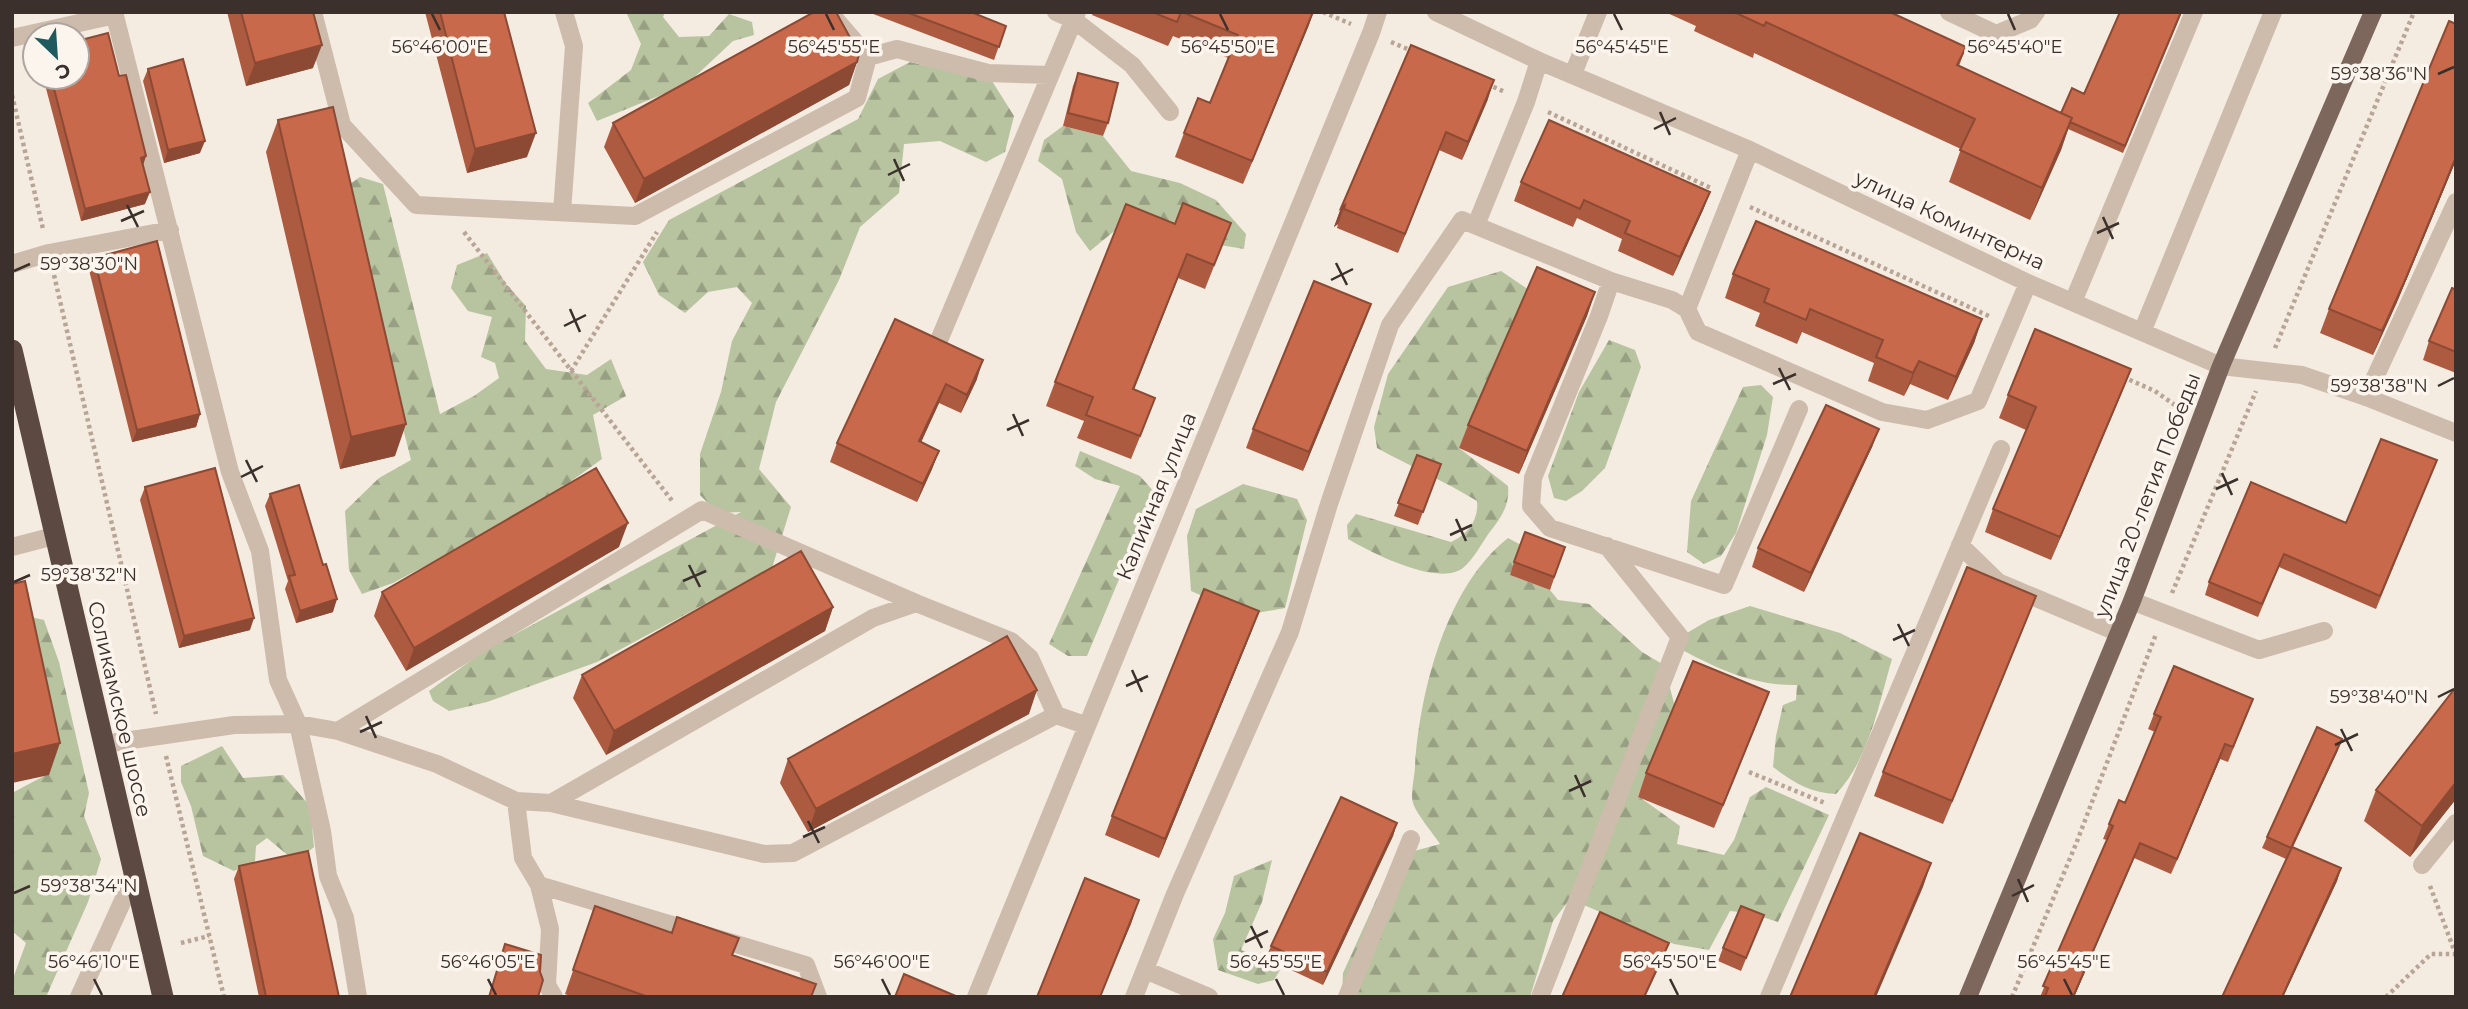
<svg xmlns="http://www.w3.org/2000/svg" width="2468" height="1009" viewBox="0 0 2468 1009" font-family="Montserrat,sans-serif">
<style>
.forest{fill:url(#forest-firs)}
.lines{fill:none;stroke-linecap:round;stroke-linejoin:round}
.path{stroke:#b9a596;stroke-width:4.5;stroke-dasharray:3.5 3.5;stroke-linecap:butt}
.minor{stroke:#cdbbac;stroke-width:18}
.major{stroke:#7d675c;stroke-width:18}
.highway{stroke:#5c4a42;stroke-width:21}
.wall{fill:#ac5a40}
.shaded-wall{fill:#8c4a34}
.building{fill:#c8694b;stroke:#8c4a34;stroke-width:2}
.ticks{fill:none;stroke:#3b302b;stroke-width:2.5}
.labels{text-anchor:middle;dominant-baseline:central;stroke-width:7;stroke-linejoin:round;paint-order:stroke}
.street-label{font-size:21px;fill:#3b302b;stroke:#fbf5ee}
.ticks-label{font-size:18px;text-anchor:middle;fill:#3b302b;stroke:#fbf5ee;stroke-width:7;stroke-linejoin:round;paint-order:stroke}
</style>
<defs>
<pattern id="forest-firs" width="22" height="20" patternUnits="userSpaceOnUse" patternTransform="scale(1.75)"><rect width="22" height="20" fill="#b8c4a0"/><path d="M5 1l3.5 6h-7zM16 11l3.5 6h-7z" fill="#97a083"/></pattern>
</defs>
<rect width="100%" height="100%" fill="#f4ebe1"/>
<!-- forest -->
<path class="forest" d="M626,12H665L663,17L679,37L709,36L729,14L752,22L754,35L733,41L686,85L597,121L588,103L631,70L641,44Z
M910,62L992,81L1014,116L1005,152L986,162L940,141L904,144L899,193L860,227L839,280L776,402L759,469L791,507L772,568L597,662L487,702L449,711L433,701L429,691L484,651L741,512L718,513L700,495V454L721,392L732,341L752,303L737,287L708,292L685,313L659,295L643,262L669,220L858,119L878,79Z
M1063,126L1103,136L1131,171L1180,183L1216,200L1246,234L1244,249L1118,228L1090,251L1076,232L1062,179L1038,161L1044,140Z
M360,177L383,184L440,414L474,396L499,378L495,363L481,357L492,317L468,311L451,288L457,265L487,253L506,284L526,306L525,341L546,369L587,375L611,359L626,396L593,415L602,459L531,510L393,583L362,594L349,570L345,511L379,478L411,460L343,189Z
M1501,271L1529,290L1459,448L1508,486C1510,505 1501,518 1489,533C1482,543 1473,560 1463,568C1438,587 1372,553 1348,539L1347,525L1356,514L1451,542C1468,534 1479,520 1477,501C1444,481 1410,466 1377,448L1374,427L1388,374L1448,287Z
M1609,340L1635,350L1641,367L1605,468L1582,491L1566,501L1554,498L1548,476L1579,392Z
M1761,385L1773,397L1767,435L1736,533L1721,556L1704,564L1687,552L1691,501L1743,387Z
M1080,451L1140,476L1155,493L1087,656H1068L1049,644L1120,486L1095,479L1075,466Z
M1243,484L1297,499L1307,520L1285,608L1246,615L1191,591L1187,536L1196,509Z
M1508,538L1521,545L1510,575L1550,590L1558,600L1589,604L1642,652L1664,665L1675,707L1638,796L1680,826L1677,844L1724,855L1734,840L1750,797L1766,787L1829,815L1778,922L1750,913L1730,911L1709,950L1674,944L1570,899L1553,921L1530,997H1342L1343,973L1396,856L1440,844C1433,833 1417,815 1413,803C1410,793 1415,776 1415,766C1420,691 1446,587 1508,538Z
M1750,606L1840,633L1892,659C1879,703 1869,760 1836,794C1810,793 1793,782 1773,767L1776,736L1783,705L1796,700L1797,685C1753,686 1715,668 1677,647L1680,637L1709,620Z
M14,613L44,620L59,662L89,793L84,816L101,859L88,902L46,997H12V981L26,943L12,931V793L44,776Z
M222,746L243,778L283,775L310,806L314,847L303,856L290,857L267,838L256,846L255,861L234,871L203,856L191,806L181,782V766Z
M1272,860L1262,902L1241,950L1266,958L1280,970L1274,980L1258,984L1218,970L1213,939L1225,913L1234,876Z"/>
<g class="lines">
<!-- path -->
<path class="path" d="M1323,12L1351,24
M1391,42L1412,51
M1487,84L1505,92
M12,95L43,229
M1548,112L1711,188
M1750,207L1991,317
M464,232L673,502
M54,275L156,714
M2275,348L2414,12
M571,371L657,232
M2123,377L2155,391L2179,408
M2172,593L2256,391
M166,756L224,997
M1749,772L1825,803
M2430,886L2456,955
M181,943L209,936
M2012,997L2076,844L2156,634
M2386,997L2431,954H2454"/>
<!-- minor -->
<path class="minor" d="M114,12L230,472L260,551L278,680L298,724L322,831L328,876L345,918L358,997
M313,12L342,125L416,205L635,216L857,98L868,57
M829,12L868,57
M1056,12L1074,20L1132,65L1170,112
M1436,12L1539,61L1750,150L2028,283L2221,366L2302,375L2366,397L2456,433
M1949,12L1996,34L2030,20L2036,12
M12,38L115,15
M868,57L897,49L988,73L1050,75
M1573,74L1598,12
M562,212L574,46L564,12
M1476,225L1526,102L1539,61
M12,264L49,253L170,230
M1611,281L1599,316L1533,478L1531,506L1550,528L1724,585L1799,409
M2073,302L2194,12
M1687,309L1750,150
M2142,332L2273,12
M937,345L1077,12
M2366,397L2456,202
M1960,545L1998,582L2119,633
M12,547L54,536
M2132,601L2259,650L2324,631
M338,731L702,510L916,603
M104,744L234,725L298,724L338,731L437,764L516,801L551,803L764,854L793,853L1056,715L1085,725
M516,801L523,858L539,885L806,965L818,997
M551,803L873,618L916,603L1011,641L1030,658L1056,715
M2422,865L2456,823
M539,885L550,929L547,985L554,997
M1145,970L1209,997
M79,997L135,874
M976,997L1371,33L1378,12
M1134,997L1175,894L1290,632L1329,504L1390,325L1462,220L1611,281L1672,300L1687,309L1698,332L1882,412L1927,420L1978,401L2028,283
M1347,997L1411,839
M1540,997L1680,637L1607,546
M1769,997L2001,449"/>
<!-- major -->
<path class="major" d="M1968,997L2132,601L2221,366L2373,12"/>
<!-- highway -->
<path class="highway" d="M12,350L163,997"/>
</g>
<!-- wall -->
<path class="wall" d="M227,12H313V68L246,86Z
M425,12H504L527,157L467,173Z
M868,12H971L1006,26L994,60Z
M1093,12H1313L1243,184L1175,157L1184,133L1210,103L1228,58L1173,36L1168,46L1092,15Z
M1665,12H1890L1966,47L1959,66L2061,113L2182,12L2123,153L2068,129L2061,150L2030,220L1949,182L1961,149L1754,53L1753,58L1694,31L1696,26Z
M2456,24V160L2397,302L2373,355L2320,333L2329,309Z
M857,62L849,85L635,203L604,147L613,123Z
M148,69L200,153L164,163L143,81Z
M1078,73L1108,123L1103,136L1063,126L1073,86Z
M43,77H77L143,166L145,204L81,221Z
M1488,99L1462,160L1439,150L1398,253L1337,228L1338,224L1334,227L1341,208Z
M278,120L395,456L340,469L266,152Z
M1521,182L1710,192L1703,210L1673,276L1618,251L1622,239L1577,218L1573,227L1514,201Z
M1231,223L1205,289L1178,278L1134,390L1146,422L1131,459L1077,438L1084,421L1046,406L1055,382L1175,224Z
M94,258L200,414L196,427L132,442L89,270Z
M1733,274L1982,319L1974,343L1948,400L1910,384L1904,396L1868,381L1874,363L1802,332L1797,344L1755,326L1760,313L1725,298Z
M2456,290V373L2423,360L2429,341Z
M1595,292L1587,316L1519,474L1459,448L1468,425Z
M1371,304L1303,471L1246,448L1253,429Z
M895,319L977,379L961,413L939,403L921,442L939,451L932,469L917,502L830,462L837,443Z
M2131,369L2122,392L2051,560L1985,532L1993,509L2026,430L1999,418L2008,395Z
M1879,429L1872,447L1804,592L1752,567L1758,548Z
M1417,455L1441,464L1418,525L1394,516Z
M2432,473L2376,609L2279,567L2258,617L2205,595L2209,582L2346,523Z
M145,487L250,630L179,648L140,500Z
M270,494L333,612L296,623L285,589L288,581L265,506Z
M619,547L406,671L374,616L382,592Z
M1565,547L1550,590L1510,575L1514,562Z
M2036,596L2027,619L1943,824L1874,796L1883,772Z
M833,607L825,631L606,755L573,698L582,675Z
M1252,630L1159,858L1105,835L1112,816Z
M2456,687V799L2410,857L2364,821L2376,790Z
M1769,692L1714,828L1638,797L1646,773Z
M2253,699L2228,762L2220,759L2171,874L2134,858L2074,997H2040L2107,840L2103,839L2109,824L2125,803L2155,732L2148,729L2154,714Z
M1029,714L808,832L780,783L788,759Z
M2338,750L2293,847L2341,868L2337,881L2283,997H2222L2286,859L2262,848L2267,837Z
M1397,823L1393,836L1323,985L1266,958L1271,946Z
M239,866L339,997H259L234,879Z
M1764,915L1741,971L1718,961L1723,948Z
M677,917L732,955L811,997H573L565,994L587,930L671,933Z"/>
<!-- shaded-wall -->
<path class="shaded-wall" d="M1313,12L1309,25L1243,184L1252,161Z
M322,45L313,68L246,86L255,63Z
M857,62L849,85L635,203L644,179Z
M1494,80L1488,99L1462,160L1468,142Z
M2072,118L2061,150L2030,220L2042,188Z
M1446,132L1439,150L1398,253L1405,234Z
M536,133L527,157L467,173L475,149Z
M205,141L200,153L164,163L168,150Z
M146,156L142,169L141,158Z
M2456,157V160L2397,302L2373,355L2382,331Z
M150,192L145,204L81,221L85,209Z
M1710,192L1703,210L1673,276L1680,257Z
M1345,205L1338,224L1334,227L1341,208Z
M1187,254L1178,278L1124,413L1133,389Z
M1595,292L1587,316L1519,474L1527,451Z
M1371,304L1364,323L1303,471L1309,452Z
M1982,319L1974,343L1948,400L1956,377Z
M983,360L977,379L961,413L967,395Z
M1919,361L1910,384L1904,396L1913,373Z
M2131,369L2122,392L2051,560L2060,537Z
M946,384L939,403L913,460L919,441Z
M200,414L196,427L132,442L137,430Z
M406,424L395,456L340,469L351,437Z
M1879,429L1872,447L1804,592L1811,573Z
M939,451L932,469L917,502L923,484Z
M628,523L619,547L406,671L414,648Z
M2036,596L2027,619L1943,824L1952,801Z
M337,599L333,612L296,623L300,611Z
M833,607L825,631L606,755L614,731Z
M1259,611L1252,630L1159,858L1165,839Z
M254,618L250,630L179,648L184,636Z
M1037,690L1029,714L808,832L816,809Z
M1769,692L1760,716L1714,828L1723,805Z
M2342,739L2338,750L2287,859L2291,848Z
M60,743L49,775L12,783V754Z
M2225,744L2220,759L2171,874L2177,859Z
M2456,782V799L2410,857L2422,826Z
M1397,823L1393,836L1323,985L1327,972Z
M2140,843L2134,858L2074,997H2073Z
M1931,863L1923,887L1876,997H1874Z
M2341,868L2337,881L2283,997H2282Z
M1139,900L1131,924L1100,997Z
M1669,943L1664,956L1645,997H1644Z"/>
<!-- building -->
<path class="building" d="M241,12H313L322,45L255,63Z
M440,12H504L536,133L475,149Z
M814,12H836L859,54L857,62L644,179L613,123Z
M906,12H971L1006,26L999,47Z
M1152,12H1181L1177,22Z
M1182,12H1313L1252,161L1184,133L1198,98L1210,103L1238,35Z
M1734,12H1890L1966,47L1957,65L2072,118L2042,188L1960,150L1975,119L1766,22L1764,26Z
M2120,12H2181L2125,146L2070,122L2072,118L2061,113L2072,88L2084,94Z
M2449,21L2456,24V157L2406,278L2382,331L2329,309Z
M108,33L119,76L126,75L146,156L141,158L150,192L85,209L51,77H77V41Z
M1411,45L1494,80L1468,142L1446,132L1405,234L1344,209L1345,205L1341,208Z
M183,59L205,141L168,150L148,69Z
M1078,73L1118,83L1108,123L1068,113Z
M333,107L406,424L351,437L278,120Z
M1549,120L1710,192L1680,257L1625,233L1630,221L1584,200L1580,209L1521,182Z
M1183,203L1231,223L1214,265L1187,254L1133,389L1155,398L1140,436L1086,415L1093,397L1055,382L1126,204L1175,224Z
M1756,221L1982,319L1956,377L1919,361L1913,373L1876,357L1883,340L1810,309L1806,320L1764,302L1769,289L1733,274Z
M157,241L200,414L137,430L94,258Z
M1537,267L1595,292L1527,451L1468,425Z
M1314,281L1371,304L1309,452L1253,429Z
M2452,288L2456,290V352L2429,341Z
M895,319L983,360L967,395L946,384L919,441L939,451L923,484L837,443Z
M2035,329L2131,369L2060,537L1993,509L2036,407L2008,395Z
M1826,405L1879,429L1811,573L1758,548Z
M2381,439L2437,460L2380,596L2284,554L2262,604L2209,582L2251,482L2346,523Z
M1417,455L1441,464L1423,512L1398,503Z
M215,468L254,618L184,636L145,487Z
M596,468L628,523L414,648L382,592Z
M299,485L323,565L326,564L337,599L300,611L289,576L295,575L270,494Z
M1525,532L1565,547L1554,577L1514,562Z
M801,551L833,607L614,731L582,675Z
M1967,567L2036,596L1952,801L1883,772Z
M25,581L60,743L12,754V584Z
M1204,589L1259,611L1165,839L1112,816Z
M1007,636L1037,690L816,809L788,759Z
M1693,661L1769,692L1723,805L1646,773Z
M2174,666L2253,699L2233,747L2225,744L2177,859L2140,843L2073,997H2045L2048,988L2043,986L2113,826L2109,824L2119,800L2125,803L2161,717L2154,714Z
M2456,687V782L2422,826L2376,790Z
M2317,727L2342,739L2291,848L2267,837Z
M1341,797L1397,823L1327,972L1271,946Z
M1860,833L1931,863L1874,997H1790Z
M2292,847L2341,868L2282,997H2222Z
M308,851L339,997H266L239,866Z
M1085,878L1139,900L1100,997H1037Z
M595,906L672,933L677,917L739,938L732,955L816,984L811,997H648L573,970Z
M1741,906L1764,915L1746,958L1723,948Z
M1600,912L1669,943L1644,997H1562Z
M505,944L541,955L540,972L543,980L538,997H489Z
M904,974L958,997H895Z"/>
<!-- ticks -->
<path class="ticks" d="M432,14L440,30M826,14L834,30M1220,14L1228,30M1614,14L1622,30M2008,14L2015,30M2438,74L2454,67M1660,112L1670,135M1654,129L1676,118M894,159L904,181M888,175L910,164M127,205L138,227M2103,217L2113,239M121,221L144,211M2097,233L2119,223M1336,263L1347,285M14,271L30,264M1331,280L1353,269M570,309L580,332M564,326L586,315M1779,368L1790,390M1773,384L1796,374M2438,386L2454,378M1013,414L1023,436M1007,430L1029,420M246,460L257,482M2222,473L2232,495M241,477L263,466M2216,489L2238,479M1456,519L1466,541M1450,535L1472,525M689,565L700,587M683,581L706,571M14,582L30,575M1898,624L1909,646M1893,640L1915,630M1132,670L1142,692M1126,686L1148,676M2438,697L2454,689M366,716L376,738M2341,729L2352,751M360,732L382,722M2335,745L2358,734M1575,775L1585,797M1569,791L1591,781M808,821L819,843M803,837L825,827M2018,879L2028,902M14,893L30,886M2012,896L2034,885M1251,926L1262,948M1245,942L1268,931M94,979L102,995M488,979L496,995M882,979L890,995M1276,979L1284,995M1670,979L1678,995M2064,979L2072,995"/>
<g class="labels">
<!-- street labels -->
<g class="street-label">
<text transform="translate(1950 220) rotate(25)">улица Коминтерна</text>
<text transform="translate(2147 495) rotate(-69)">улица 20-летия Победы</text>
<text transform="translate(1156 496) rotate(-68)">Калийная улица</text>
<text transform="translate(120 709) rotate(77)">Соликамское шоссе</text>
</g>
</g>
<g class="ticks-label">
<text x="440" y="53">56°46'00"E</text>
<text x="834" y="53">56°45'55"E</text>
<text x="1228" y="53">56°45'50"E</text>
<text x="1622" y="53">56°45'45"E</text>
<text x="2015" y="53">56°45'40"E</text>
<text x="2379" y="80">59°38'36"N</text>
<text x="89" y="270">59°38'30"N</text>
<text x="2379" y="392">59°38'38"N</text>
<text x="89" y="581">59°38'32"N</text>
<text x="2379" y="703">59°38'40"N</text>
<text x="89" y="892">59°38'34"N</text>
<text x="94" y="968">56°46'10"E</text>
<text x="488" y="968">56°46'05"E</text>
<text x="882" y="968">56°46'00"E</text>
<text x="1276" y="968">56°45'55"E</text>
<text x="1670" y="968">56°45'50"E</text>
<text x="2064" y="968">56°45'45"E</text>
</g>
<!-- border -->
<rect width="2468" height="1009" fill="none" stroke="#3b302b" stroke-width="28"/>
<!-- north arrow -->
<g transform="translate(56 56) rotate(155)"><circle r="33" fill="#fbf5ee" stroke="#aea6a0" stroke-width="2"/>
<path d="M0-5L12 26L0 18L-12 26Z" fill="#1f5a5e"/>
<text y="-10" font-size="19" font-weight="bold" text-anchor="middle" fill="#3b302b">С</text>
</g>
</svg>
